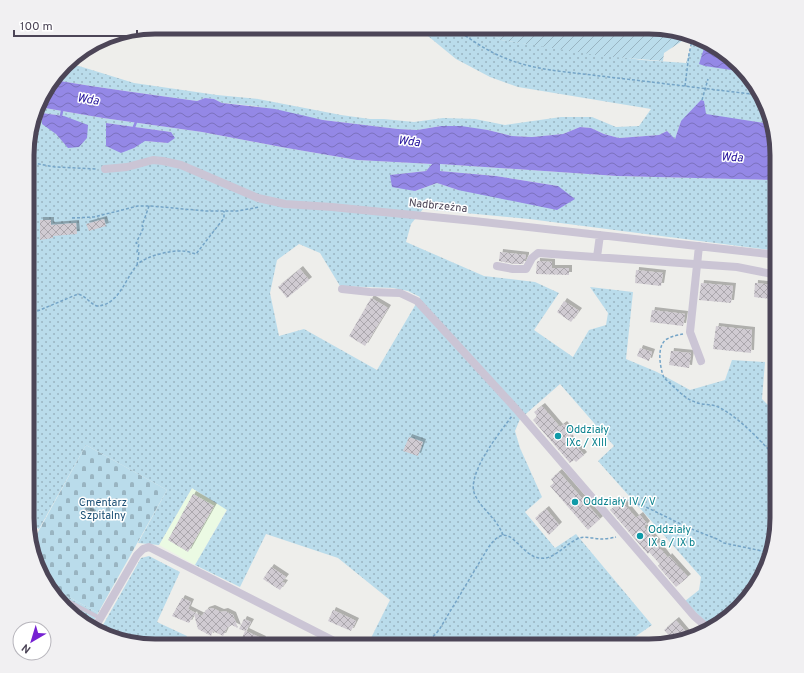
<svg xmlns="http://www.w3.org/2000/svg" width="804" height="673" viewBox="0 0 804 673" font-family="Overpass,sans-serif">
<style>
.commercial{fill:#ebfae3}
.grass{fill:url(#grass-dots);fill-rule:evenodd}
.cemetery{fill:url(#cemetery-stones)}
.garden{fill:url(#garden-furrows)}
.water{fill:url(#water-waves)}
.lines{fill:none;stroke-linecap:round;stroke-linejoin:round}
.stream{stroke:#9488e6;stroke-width:2.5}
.building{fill:url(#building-cross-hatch);filter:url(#shadow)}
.path{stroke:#74a4c7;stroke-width:1.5;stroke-dasharray:3 2;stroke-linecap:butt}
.service{stroke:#cbc5d5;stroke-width:4}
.minor{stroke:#cbc5d5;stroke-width:8}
.culture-dot{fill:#0f9aa8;stroke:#fff;stroke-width:1.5}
.labels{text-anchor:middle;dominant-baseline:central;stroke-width:3;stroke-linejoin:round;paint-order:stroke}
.street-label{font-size:11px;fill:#4c4557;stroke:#fff}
.culture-label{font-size:11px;fill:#0d838f;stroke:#fff;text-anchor:start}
.park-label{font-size:11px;fill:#1a4e74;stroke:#fff}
.water-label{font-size:12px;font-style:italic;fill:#24129c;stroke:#fff}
.rim{fill:none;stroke:#4c4557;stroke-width:5}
</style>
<defs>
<pattern id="grass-dots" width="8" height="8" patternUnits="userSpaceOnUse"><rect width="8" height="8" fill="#badceb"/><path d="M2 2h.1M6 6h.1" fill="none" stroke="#99b4c1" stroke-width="1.8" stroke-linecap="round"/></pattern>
<pattern id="cemetery-stones" width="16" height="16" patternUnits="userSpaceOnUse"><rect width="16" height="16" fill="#badceb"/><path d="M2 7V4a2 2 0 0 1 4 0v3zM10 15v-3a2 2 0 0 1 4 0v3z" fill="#99b4c1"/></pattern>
<pattern id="garden-furrows" width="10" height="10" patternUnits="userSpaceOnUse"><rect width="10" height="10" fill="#badceb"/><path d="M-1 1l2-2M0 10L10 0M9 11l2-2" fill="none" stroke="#99b4c1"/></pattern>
<pattern id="water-waves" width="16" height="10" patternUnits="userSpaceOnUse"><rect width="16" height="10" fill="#9488e6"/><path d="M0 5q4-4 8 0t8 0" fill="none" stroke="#7b71bd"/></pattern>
<pattern id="building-cross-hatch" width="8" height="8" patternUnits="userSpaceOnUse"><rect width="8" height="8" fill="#d0cbd2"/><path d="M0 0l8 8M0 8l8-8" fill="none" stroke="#aba7ad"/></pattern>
<filter id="shadow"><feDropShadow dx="3" dy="-3" stdDeviation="0" flood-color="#0004"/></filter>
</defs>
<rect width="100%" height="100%" fill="#eeeeeb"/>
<!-- commercial -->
<path class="commercial" d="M192,488L227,509L195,565L159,545Z"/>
<!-- grass -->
<path class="grass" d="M417,27H480L501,40L642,60L686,63L695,36L698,37L739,64L767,106L771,124L726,118L681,121L675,140L667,131L659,135L619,138L604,134L591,128L580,127L563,134L532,137L512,136L488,130L441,126L417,130L398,129L323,120L255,106L222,103L214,99L205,98L197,101C149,94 101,88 54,80L65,66H79L134,83L217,95L258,99L341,115L370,119H384L414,122L443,118L475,119L505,125L561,117H592L616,127L639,126L651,109L518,87L490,77L456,59Z
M39,107L103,118L202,132L281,147L357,160L432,164L426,171L391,175L415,191L437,183L458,190L558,186L496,176L440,171V164L617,176L777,180V251L529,219L423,209L411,224L406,242L484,276L535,282L559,293L534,330L573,357L589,330L606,325L608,313L590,287L633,292L626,359L657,372L690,390L725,380L732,360L765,362L762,399L773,410L775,420H777V527L767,567L740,608L711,628L685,601L699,590L701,577L598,461L614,446L560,384L520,419L515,431L520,448L542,497L525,512L555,548L576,534L652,625L629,641L607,639L581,646H367L390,600L338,558L266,534L240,587L195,565L227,510L192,488L159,545L138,543L167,490L86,445L39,529L27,523L28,138ZM42,113L64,116L68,147L56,134ZM106,123L171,132L168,143L145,141ZM299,244L320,253L340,286L393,288L408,291L420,297L377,370L304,329L279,336L270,293L277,260Z
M149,556L180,572L157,622L187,636L183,646C158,646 120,646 99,632L141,558Z
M49,586L98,613L91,626L65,609Z"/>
<!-- cemetery -->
<path class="cemetery" d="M86,445L167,490L98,613L49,586L40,574L32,543Z"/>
<!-- garden -->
<path class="garden" d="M480,27H657L689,35L688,37L664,53L663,61L602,56L501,40Z"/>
<!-- water -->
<path class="water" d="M706,42L739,64L744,72L705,66L699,64Z
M54,80C101,88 149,94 197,101L205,98L214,99L222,103L275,109L323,120L398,129L417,130L441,126H461L488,130L512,136L532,137L563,134L580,127L591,128L604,134L619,138L659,135L667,131L675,139L681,121L701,100L704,101L706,114L771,124L777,155V180L617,176L440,164V171L496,176L558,186L575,199L557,210L458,190L437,183L415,191L392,187L390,175L426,171L432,164L357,160L281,147L202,132L103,118L39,107L44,91Z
M42,113L64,116L88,125L87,138L79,147L68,148L56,134L42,124Z
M106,123L171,132L175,138L168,143L145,141L134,148L121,153L106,146Z"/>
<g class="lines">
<!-- stream -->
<path class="stream" d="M61,116L62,111
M134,127L136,122"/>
</g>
<!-- building -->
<path class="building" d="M104,219L106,226L89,231L86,224Z
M40,220H51V225L76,223L77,234L53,236V238L40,240Z
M500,252L526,255V257L523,264H514L499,261Z
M537,261L552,262V268H569V275L536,274Z
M300,269L309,280L287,298L278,287Z
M636,270L663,273L661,286L635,283Z
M701,283L733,286L731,303L699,300Z
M755,283L773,285L771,299L754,297Z
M371,298L388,308L365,346L349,336Z
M564,301L579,311L571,322L557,312Z
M652,310L685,314L683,326L650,322Z
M716,326L752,330L751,353L713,349Z
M640,348L652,352L649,361L637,356Z
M671,351L691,353L689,368L669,365Z
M542,406L560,427L564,424L573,434L569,437L584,455L576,462L574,460L570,463L533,420L537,416L534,412Z
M409,437L423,442L418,456L403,451Z
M559,472L600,519L588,530L550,486L554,483L551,479Z
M193,494L214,506L188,552L168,540Z
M622,501L636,518L640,515L647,524L644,527L659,544L658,545L668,558L669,556L688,577L676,587L658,566L660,564L649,552L648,554L610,510Z
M84,509L93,513L89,520L80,515Z
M546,509L559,525L549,535L535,518Z
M271,567L286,577L282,582L285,583L280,590L263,579Z
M182,598L191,602L188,609L202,616L206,610L212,608L221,612L225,611L233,615L238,628L232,625L227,628L223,636L213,631L211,636L198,629L194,614L189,623L172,616Z
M333,610L356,621L351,631L328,621Z
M244,619L251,622L246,631L263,639L259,646H250L244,643L245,640L242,638L245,631L239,629Z
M676,620L691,638L674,641L664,630Z"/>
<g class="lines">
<!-- path -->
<path class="path" d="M453,27C471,40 490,53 510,60C539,71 571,72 600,76C653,82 707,89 760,95
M685,86L689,54L693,36
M702,100L708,79
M28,162L55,167L97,169
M72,218L94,217L138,206H151L206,211H237L260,207
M137,265L139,252H137L139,244L136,243L144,227L142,226L149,206
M28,315L78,294C86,296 89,303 97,306C119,305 125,279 137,265C145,256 171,250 183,251C187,251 192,253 196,254L224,218V211
M683,334C678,335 672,336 667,339C656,345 660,368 664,378C674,386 683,398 695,402C704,406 714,403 722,409C743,421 760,441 777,458
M623,498L648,508L689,528L717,539L724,543L767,552L771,551
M503,535C496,517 482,510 475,495C465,475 501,431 512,416
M395,646C415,641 425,648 439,630L488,548C510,516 517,554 539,558C553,561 566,544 577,539C585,535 593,539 601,539C606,539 612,538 616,537"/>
<!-- service -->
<path class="service" d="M53,593L100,618"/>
<!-- minor -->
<path class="minor" d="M105,169L127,167L153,160L163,161L181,165L258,198L285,204L332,207L474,221L777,255
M699,246L690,332L701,361
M597,257L600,235
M497,266L513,269H526L532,258L538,253L737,267L777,275
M342,289L370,292L400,293L417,301L516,409L694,616L709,629
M94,629L137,555L143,549L149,547L344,646
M601,646L615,645L620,646"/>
</g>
<!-- markers -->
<g class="culture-dot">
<circle cx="558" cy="436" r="4"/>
<circle cx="575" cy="502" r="4"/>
<circle cx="640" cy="536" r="4"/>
</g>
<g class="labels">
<!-- street labels -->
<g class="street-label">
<text transform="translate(438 206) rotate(6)">Nadbrzeżna</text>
</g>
<!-- culture labels -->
<g class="culture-label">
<text x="566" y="430">Oddziały<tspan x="566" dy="13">IXc / XIII</tspan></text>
<text x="583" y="502">Oddziały IV / V</text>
<text x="648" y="530">Oddziały<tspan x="648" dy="13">IX a / IX b</tspan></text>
</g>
<!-- park labels -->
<g class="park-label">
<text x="103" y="503">Cmentarz<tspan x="103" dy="13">Szpitalny</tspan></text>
</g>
<!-- water labels -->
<g class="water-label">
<text transform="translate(88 100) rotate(9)">Wda</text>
<text transform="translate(409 142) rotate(7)">Wda</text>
<text transform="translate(732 158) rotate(2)">Wda</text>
</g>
</g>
<!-- crop -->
<path d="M0 0H804V673H0ZM155 34H649A121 121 0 0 1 770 155V518A121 121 0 0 1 649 639H155A121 121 0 0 1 34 518V155A121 121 0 0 1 155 34Z" fill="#f1f0f2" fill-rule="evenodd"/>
<path class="rim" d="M155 34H649A121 121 0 0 1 770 155V518A121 121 0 0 1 649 639H155A121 121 0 0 1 34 518V155A121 121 0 0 1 155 34Z"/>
<!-- north arrow -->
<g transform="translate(32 641) rotate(218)"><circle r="19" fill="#ffffff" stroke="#b7b5bc"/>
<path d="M0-3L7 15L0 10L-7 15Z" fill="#7621d2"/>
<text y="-6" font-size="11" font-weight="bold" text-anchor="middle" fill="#4c4557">N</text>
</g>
<!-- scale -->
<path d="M14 30v6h123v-6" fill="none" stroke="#4c4557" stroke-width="2"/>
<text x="20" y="30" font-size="12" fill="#4c4557" stroke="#ffffff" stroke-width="3" paint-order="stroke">100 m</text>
</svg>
